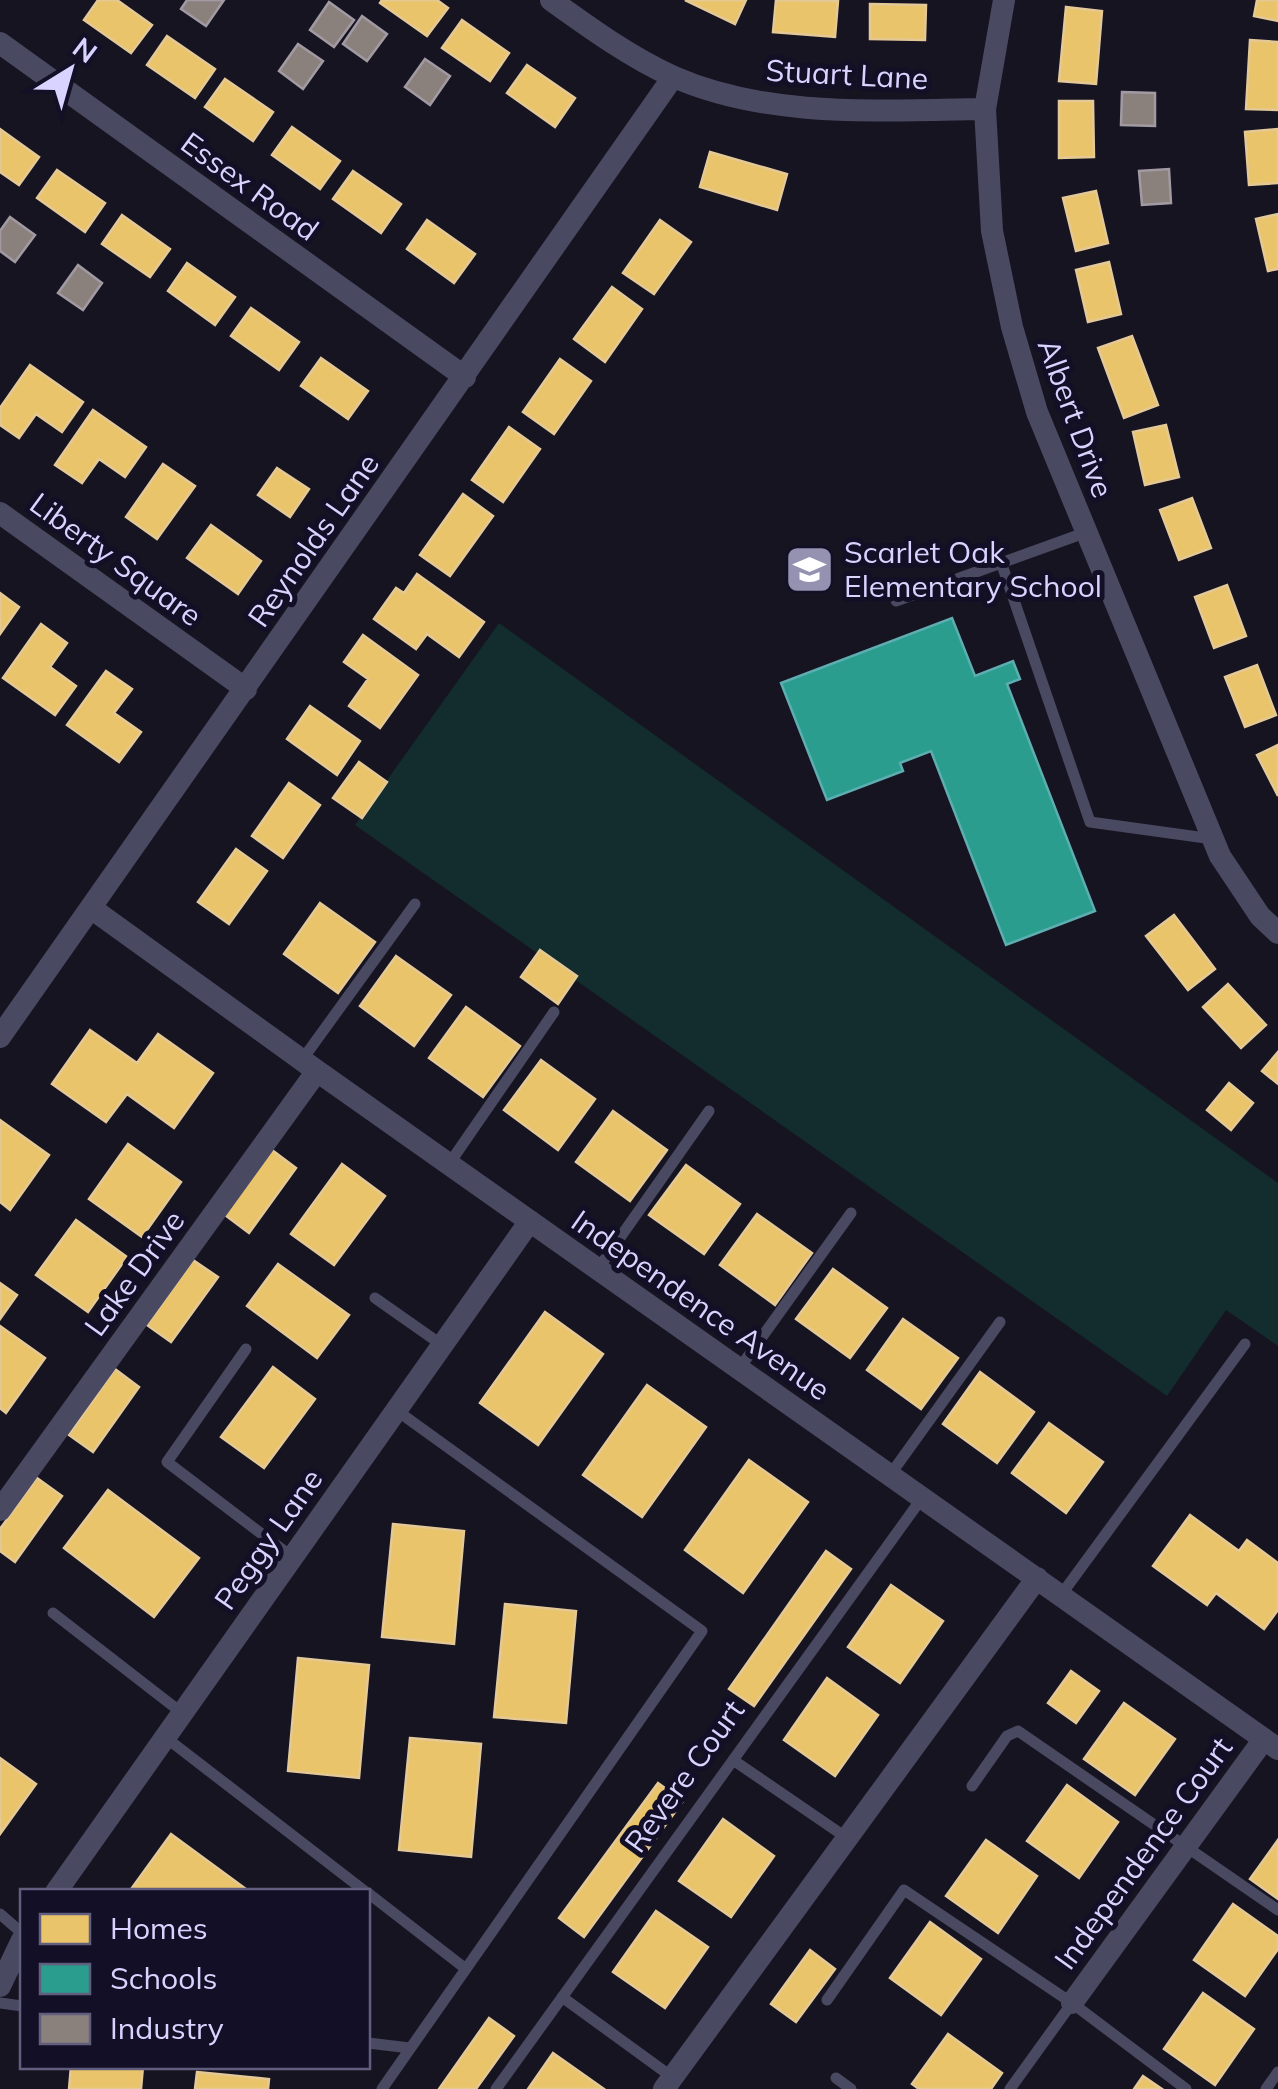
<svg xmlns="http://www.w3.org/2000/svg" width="1278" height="2089" viewBox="0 0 1278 2089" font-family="Mulish,sans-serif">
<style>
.green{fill:#132c2d}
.homes{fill:#e9c46a;stroke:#e4c997;stroke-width:2.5}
.schools{fill:#2a9d8f;stroke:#5eaeb1;stroke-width:2.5}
.industry{fill:#8a817c;stroke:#a29aa3;stroke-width:2.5}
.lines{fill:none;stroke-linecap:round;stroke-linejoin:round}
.service{stroke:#4a4962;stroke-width:11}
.minor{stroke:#4a4962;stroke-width:22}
.labels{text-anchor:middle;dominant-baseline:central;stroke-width:10;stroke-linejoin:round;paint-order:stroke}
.street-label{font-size:30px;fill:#d9d4ff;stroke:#130f26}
.poi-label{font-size:30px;fill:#d9d4ff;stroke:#130f26;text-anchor:start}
</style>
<rect width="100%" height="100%" fill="#161421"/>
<!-- green -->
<path class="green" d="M499,623L1278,1183V1346L1226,1310L1167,1396L355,825Z"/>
<!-- homes -->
<path class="homes" d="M98,0H117L152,25L131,53L84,20Z
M382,0H437L448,8L427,36L380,3Z
M685,0H746L735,24Z
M776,0L838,1L835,37L773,32Z
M1257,0H1278V21L1254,16Z
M870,4L926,5L925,40L870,39Z
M1066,7L1102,11L1096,84L1059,81Z
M462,20L509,53L490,81L442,48Z
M167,36L215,69L195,98L147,65Z
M1250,40L1278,42V110L1246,109Z
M527,65L575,98L555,127L507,93Z
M225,79L273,112L253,141L205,107Z
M1059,101H1093L1094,157L1059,158Z
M292,127L340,161L320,189L272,155Z
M0,129L39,157L19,185L0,172Z
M1278,129V183L1249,185L1245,132Z
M710,152L787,174L777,210L700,187Z
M57,170L105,203L85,232L37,198Z
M353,171L401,204L381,233L333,199Z
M1096,191L1108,243L1076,251L1063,198Z
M1278,214V269L1268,271L1256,219Z
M122,215L170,249L150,277L102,244Z
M427,220L475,254L454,283L407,249Z
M660,220L691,242L654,294L623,273Z
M1109,262L1121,314L1088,322L1076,270Z
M187,263L235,297L215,325L168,291Z
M612,287L642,309L605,362L574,339Z
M251,308L299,342L279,370L231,336Z
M1132,336L1158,405L1124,418L1098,348Z
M321,358L368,391L348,419L301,386Z
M560,359L591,381L554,434L523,412Z
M30,365L83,402L62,432L36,414L19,438L0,425V408Z
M93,410L146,447L125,477L99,459L82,483L55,465Z
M1166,425L1179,477L1145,485L1133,432Z
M509,427L540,449L503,502L472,480Z
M163,464L195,486L157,539L126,517Z
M277,468L309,489L290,517L258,495Z
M463,494L493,516L450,576L420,555Z
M1192,498L1211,548L1179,560L1160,510Z
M211,525L261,561L238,594L187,558Z
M417,574L484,622L459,657L427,634L416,649L374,619L396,588L404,593Z
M1227,585L1246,636L1214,648L1195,597Z
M0,593L19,607L0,634Z
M41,624L67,643L50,667L76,686L55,715L3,678Z
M363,635L418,675L380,728L349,706L368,679L344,662Z
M1257,665L1276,715L1245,727L1225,677Z
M106,671L132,689L114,713L141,732L119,762L67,725Z
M310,706L360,741L337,775L287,739Z
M1278,745V796L1257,755Z
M359,762L387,782L362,818L333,798Z
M289,783L320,805L283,858L252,836Z
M236,849L267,871L229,924L198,902Z
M320,903L375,942L338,993L284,954Z
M1174,915L1215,969L1188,990L1146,936Z
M540,950L577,976L558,1004L521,977Z
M396,956L451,995L414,1046L360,1006Z
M1228,984L1266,1025L1241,1048L1203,1007Z
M466,1007L520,1046L483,1097L429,1058Z
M90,1030L137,1063L158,1034L213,1073L174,1128L127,1094L106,1122L52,1084Z
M1278,1052V1084L1262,1071Z
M541,1060L595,1099L558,1150L504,1110Z
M1229,1083L1253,1103L1231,1130L1207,1110Z
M613,1111L667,1150L630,1201L576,1162Z
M0,1120L49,1155L10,1210L0,1202Z
M128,1144L181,1182L142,1237L89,1199Z
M272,1150L296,1168L249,1233L225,1215Z
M342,1164L385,1196L334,1265L291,1234Z
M686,1165L740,1204L704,1254L649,1215Z
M757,1214L812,1253L775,1305L720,1265Z
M76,1220L127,1257L88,1312L36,1275Z
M193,1260L218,1277L171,1342L147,1325Z
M278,1264L349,1315L317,1358L247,1306Z
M833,1269L887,1308L850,1358L796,1319Z
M0,1283L17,1295L0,1319Z
M545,1312L603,1354L538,1445L480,1403Z
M903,1319L958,1358L921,1409L867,1370Z
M0,1326L45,1358L6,1413L0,1408Z
M273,1367L315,1399L264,1468L221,1437Z
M115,1369L139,1387L93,1452L69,1435Z
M980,1372L1034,1412L997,1463L943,1424Z
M647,1385L706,1427L642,1517L583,1475Z
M1049,1423L1103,1462L1066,1513L1012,1473Z
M749,1460L808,1502L743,1593L685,1550Z
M37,1478L62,1496L15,1562L0,1551V1529Z
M108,1490L199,1558L154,1617L64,1548Z
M1190,1515L1239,1551L1247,1540L1278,1563V1610L1264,1629L1216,1593L1207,1605L1153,1566Z
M393,1524L464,1531L454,1644L382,1637Z
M826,1551L851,1569L754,1706L729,1689Z
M891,1585L943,1621L900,1683L848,1647Z
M505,1604L576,1611L566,1723L494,1717Z
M298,1658L369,1665L359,1778L288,1771Z
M1071,1671L1099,1691L1076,1723L1048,1703Z
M827,1678L878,1715L835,1776L784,1740Z
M1124,1703L1175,1739L1135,1795L1084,1759Z
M410,1738L481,1744L471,1857L399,1850Z
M0,1758L36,1784L0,1834Z
M658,1783L683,1801L584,1937L559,1918Z
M1067,1785L1118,1822L1079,1878L1027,1841Z
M723,1819L774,1856L731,1917L679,1881Z
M171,1834L250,1892H129Z
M986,1840L1037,1876L998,1933L946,1896Z
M1278,1840V1899L1250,1879Z
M1233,1904L1278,1936V1949L1245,1996L1194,1960Z
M656,1911L708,1947L665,2008L613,1972Z
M930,1922L981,1959L941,2015L890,1978Z
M810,1950L835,1969L796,2022L771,2004Z
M1203,1993L1254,2029L1215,2085L1164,2049Z
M489,2018L514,2036L476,2089H439Z
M948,2034L1002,2073L991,2089H919L912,2084Z
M553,2053L604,2089H528Z
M71,2066H143L141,2089H69Z
M197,2072L269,2079L268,2089H195Z
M1143,2076L1162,2089H1134Z"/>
<!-- schools -->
<path class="schools" d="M952,618L975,676L1013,661L1020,679L1007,684L1095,911L1006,945L931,751L900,763L903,771L827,800L781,683Z"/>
<!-- industry -->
<path class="industry" d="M187,0H224L206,26L181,9Z
M329,2L354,20L334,47L310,30Z
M362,16L387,34L367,61L343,44Z
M298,44L323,61L303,89L279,71Z
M425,59L450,76L430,105L405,87Z
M1122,92L1155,93V126L1121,125Z
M1169,169L1171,203L1142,205L1139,171Z
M10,217L35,235L15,262L0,251V231Z
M78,265L102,283L83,310L58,293Z"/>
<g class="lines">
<!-- service -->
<path class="service" d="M1002,565L1090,822L1213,839
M896,601L1087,532
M302,1060L415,904
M449,1164L554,1012
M598,1269L709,1111
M375,1298L442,1345
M246,1349L167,1462L292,1557
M739,1369L851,1213
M890,1475L1000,1322
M1061,1595L1245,1344
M53,1613L182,1713
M165,1737L366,1892
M733,1760L847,1838
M972,1786L1007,1736L1018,1731L1278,1910
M368,1893L466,1969
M0,1914L22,1933
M562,1997L672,2077
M827,2000L904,1890L1072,2003L1186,2089
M0,2003L22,2006
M368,2043L410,2048
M836,2078L851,2089
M382,2089L702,1631L396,1410
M496,2089L922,1498
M1010,2089L1072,2003
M1266,2089L1278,2072"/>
<!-- minor -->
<path class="minor" d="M551,0C590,28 630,57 674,77C770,119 883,110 985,109
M1004,0L985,109L992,231L1012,327L1037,412L1220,856L1260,916L1278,933
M0,43L465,377
M0,513L246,689
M91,908L317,1071L1278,1749
M0,1037L673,77
M0,1510L317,1071
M56,1892L530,1221
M0,1986L22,1940
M1072,2003L1264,1739
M664,2089L1037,1578"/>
</g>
<!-- icons -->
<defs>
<symbol id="school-square" viewBox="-11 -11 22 22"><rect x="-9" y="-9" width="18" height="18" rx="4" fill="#9591b1" stroke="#130f26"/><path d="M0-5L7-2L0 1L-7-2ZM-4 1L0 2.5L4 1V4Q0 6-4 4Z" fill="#fff"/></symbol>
</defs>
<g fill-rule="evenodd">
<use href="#school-square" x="782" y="542" width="55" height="55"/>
</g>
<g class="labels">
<!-- street labels -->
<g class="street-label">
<text transform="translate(847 74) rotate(3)">Stuart Lane</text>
<text transform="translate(250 186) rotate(36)">Essex Road</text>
<text transform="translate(1076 418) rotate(70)">Albert Drive</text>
<text transform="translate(313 540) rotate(-55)">Reynolds Lane</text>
<text transform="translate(116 559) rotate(36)">Liberty Square</text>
<text transform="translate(134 1273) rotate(-54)">Lake Drive</text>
<text transform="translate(701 1305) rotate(35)">Independence Avenue</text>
<text transform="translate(268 1539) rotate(-55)">Peggy Lane</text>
<text transform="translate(684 1776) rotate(-54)">Revere Court</text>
<text transform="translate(1143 1853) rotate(-54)">Independence Court</text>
</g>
<!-- poi labels -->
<g class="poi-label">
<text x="844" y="552">Scarlet Oak<tspan x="844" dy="34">Elementary School</tspan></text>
</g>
</g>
<!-- legend -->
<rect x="20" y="1889" width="350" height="180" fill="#130f26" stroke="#625e7d" stroke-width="2.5"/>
<rect x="40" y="1914" width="50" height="30" fill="#e9c46a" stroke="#625e7d" stroke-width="2.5"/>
<text x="110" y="1939" font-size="30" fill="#d9d4ff">Homes</text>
<rect x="40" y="1964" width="50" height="30" fill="#2a9d8f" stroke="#625e7d" stroke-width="2.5"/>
<text x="110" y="1989" font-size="30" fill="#d9d4ff">Schools</text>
<rect x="40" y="2014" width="50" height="30" fill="#8a817c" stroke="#625e7d" stroke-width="2.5"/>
<text x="110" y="2039" font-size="30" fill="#d9d4ff">Industry</text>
<!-- north arrow -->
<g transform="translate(70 70) rotate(37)" stroke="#130f26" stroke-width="8" paint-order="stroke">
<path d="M0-8L18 38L0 25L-18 38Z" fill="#d9d4ff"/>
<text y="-15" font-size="28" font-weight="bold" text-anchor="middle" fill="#d9d4ff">N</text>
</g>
</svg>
